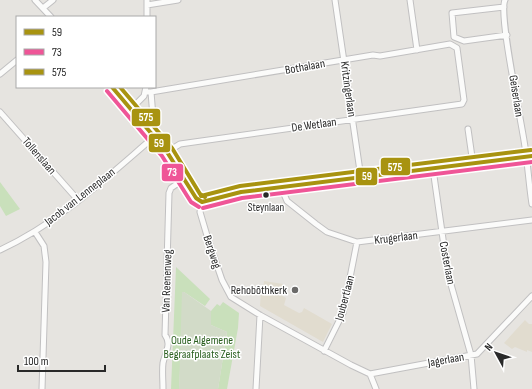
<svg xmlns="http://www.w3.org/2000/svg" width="532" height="389" viewBox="0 0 532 389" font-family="'Sofia Sans Condensed',sans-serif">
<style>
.education{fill:#e1dccf}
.green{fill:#c9e0bb}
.cemetery{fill:#d2dbc8}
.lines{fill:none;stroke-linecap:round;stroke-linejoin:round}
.minor-casing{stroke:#c1c0c1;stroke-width:7}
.minor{stroke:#fbfbfa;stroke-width:5}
.bus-1-casing{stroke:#fff;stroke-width:7}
.bus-2-casing{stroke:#fff;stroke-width:7}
.bus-3-casing{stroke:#fff;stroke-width:7}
.bus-1{stroke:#a89310;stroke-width:4}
.bus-2{stroke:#ef5597;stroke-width:4}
.bus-3{stroke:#a89310;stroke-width:4}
.bus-dot{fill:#292929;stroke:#fff;stroke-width:1.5}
.poi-dot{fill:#6b6a69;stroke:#fff;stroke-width:1.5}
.labels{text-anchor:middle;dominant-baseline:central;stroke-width:3;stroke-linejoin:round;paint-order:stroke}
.bus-label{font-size:11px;fill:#292929;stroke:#fff}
.street-label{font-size:12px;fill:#292929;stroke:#fff}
.poi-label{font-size:12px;fill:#292929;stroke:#fff;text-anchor:end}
.park-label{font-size:12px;fill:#2b6020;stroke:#fff}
.line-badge{stroke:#fff;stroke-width:1.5}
.badge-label{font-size:11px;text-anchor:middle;font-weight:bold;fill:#fff}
</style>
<rect width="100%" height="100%" fill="#e6e4e0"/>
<!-- education -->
<path class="education" d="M264,281L283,284L281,295L286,298L284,305L299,313L302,312L304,308L332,324L323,342L260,306L261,291H263Z
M525,320L529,324H532V352L527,350V352L515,347L512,349L504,343Z"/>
<!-- green -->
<path class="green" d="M0,182L20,209L6,216L0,206Z
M176,267L210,299L205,306L184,292L179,389H171Z
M223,302L239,313L238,328L227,389H218L227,332L211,325V311L217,304L220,306Z"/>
<!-- cemetery -->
<path class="cemetery" d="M182,292H184L211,311V325L227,332L218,389H179Z"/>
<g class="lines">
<defs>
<path id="minor" d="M35,0L51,17
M335,0L361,178
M410,0L417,50
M505,0C498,14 522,123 525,147C528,166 529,185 532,204
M147,5L178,0
M504,7L452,13L454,37L464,41L507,35
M43,8L53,0
M147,17V0
M0,74L17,60
M112,87L167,152L196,198L202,202
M146,92H151L153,117
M151,92L373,55L380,56L450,44L457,48L464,100L462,104L180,144L167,152
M131,109L144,96L146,87
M0,112L78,200
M468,129L473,164
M433,169L448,274L471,355L474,389
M283,187L284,194L287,201L316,224L327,232L357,242L532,220
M202,202L200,212L208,239L222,280L231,297L260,315L351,365L370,374L477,354L532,296
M202,202L241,192L532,156
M35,232L44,246L46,262L42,389
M0,250C59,223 107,177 155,136
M324,351L343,313L357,242
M370,374L376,389
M163,389C163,380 162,371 163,363C165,353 172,344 165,335L169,193L171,188L184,179
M256,389L260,315"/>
</defs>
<!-- minor casing -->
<use href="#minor" class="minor-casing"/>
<!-- minor -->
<use href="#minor" class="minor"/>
<defs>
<path id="bus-1" d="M112,87L167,152L196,198L202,202
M202,202L241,192L532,156"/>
<path id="bus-2" d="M107,91L162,156L191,202L199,207
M203,208L242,198L532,162"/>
<path id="bus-3" d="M120,87L172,148L200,194L205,197
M201,196L240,186L531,150"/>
</defs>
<!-- bus-1 casing -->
<use href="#bus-1" class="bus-1-casing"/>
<!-- bus-2 casing -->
<use href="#bus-2" class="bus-2-casing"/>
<!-- bus-3 casing -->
<use href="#bus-3" class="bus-3-casing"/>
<!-- bus-1 -->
<use href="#bus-1" class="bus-1"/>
<!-- bus-2 -->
<use href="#bus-2" class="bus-2"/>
<!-- bus-3 -->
<use href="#bus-3" class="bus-3"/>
</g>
<!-- markers -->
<circle class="bus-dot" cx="266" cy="195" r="3.5"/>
<circle class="poi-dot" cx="295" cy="290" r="4"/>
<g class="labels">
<!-- bus labels -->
<g class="bus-label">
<text x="266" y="207">Steynlaan</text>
</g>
<!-- street labels -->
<g class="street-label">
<text transform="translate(305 67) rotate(-10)">Bothalaan</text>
<text transform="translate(348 89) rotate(82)">Kritzingerlaan</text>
<text transform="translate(516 96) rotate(81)">Geiserlaan</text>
<text transform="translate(314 125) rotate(-8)">De Wetlaan</text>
<text transform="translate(39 156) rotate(49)">Tollenslaan</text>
<text transform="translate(80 197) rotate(-38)">Jacob van Lenneplaan</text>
<text transform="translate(396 238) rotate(-7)">Krugerlaan</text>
<text transform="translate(212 252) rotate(72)">Bergweg</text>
<text transform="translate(447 263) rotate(79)">Costerlaan</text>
<text transform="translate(167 281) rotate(-88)">Van Reenenweg</text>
<text transform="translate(345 298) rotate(-75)">Joubertlaan</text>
<text transform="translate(446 360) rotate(-10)">Jagerlaan</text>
</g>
<!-- poi labels -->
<g class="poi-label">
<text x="287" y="290">Rehobôthkerk</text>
</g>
<!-- park labels -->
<g class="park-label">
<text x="202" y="340">Oude Algemene<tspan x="202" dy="14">Begraafplaats Zeist</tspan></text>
</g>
</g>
<g class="line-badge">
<rect x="131" y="108" width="30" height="19" rx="4" fill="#a89310"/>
<rect x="148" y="133" width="23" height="20" rx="4" fill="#a89310"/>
<rect x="380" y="157" width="31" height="19" rx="4" fill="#a89310"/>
<rect x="161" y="163" width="23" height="19" rx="4" fill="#ef5597"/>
<rect x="355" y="167" width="23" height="19" rx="4" fill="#a89310"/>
</g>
<g class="badge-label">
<text x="146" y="121">575</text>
<text x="159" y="147">59</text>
<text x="395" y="171">575</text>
<text x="172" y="176">73</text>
<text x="367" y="180">59</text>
</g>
<!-- legend -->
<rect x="16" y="16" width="140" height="72" fill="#ffffff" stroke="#a9a9a9"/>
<rect x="24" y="29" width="20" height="6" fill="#a89310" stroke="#a9a9a9"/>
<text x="52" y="36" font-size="12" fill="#292929">59</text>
<rect x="24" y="49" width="20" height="6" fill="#ef5597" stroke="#a9a9a9"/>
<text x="52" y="56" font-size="12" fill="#292929">73</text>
<rect x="24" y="69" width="20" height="6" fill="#a89310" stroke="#a9a9a9"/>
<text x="52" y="76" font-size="12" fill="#292929">575</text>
<!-- north arrow -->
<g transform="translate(496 353) rotate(310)" stroke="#ffffff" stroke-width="3" paint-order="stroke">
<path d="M0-3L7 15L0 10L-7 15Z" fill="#292929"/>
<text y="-6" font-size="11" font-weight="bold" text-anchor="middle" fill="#292929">N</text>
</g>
<!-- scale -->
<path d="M18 365v6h87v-6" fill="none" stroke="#292929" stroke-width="2"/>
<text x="24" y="365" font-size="12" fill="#292929" stroke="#ffffff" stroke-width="3" paint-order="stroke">100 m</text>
</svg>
